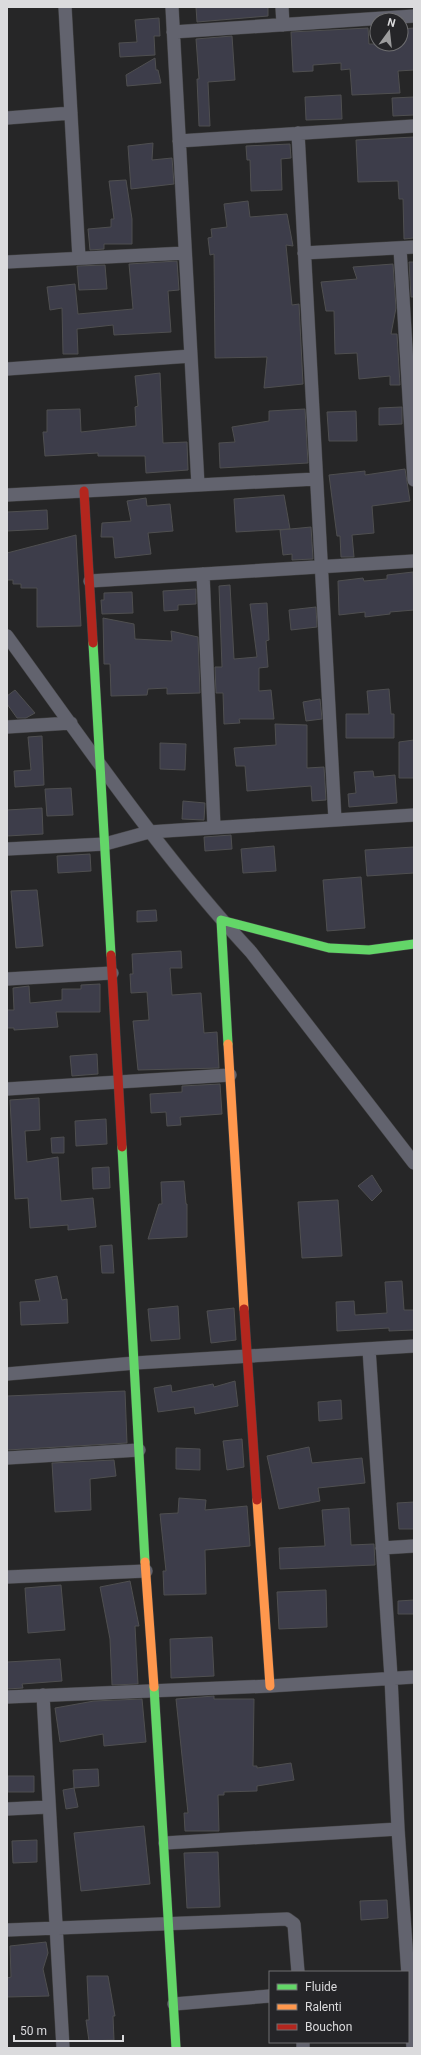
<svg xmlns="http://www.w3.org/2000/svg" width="421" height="2055" viewBox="0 0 421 2055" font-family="Roboto,sans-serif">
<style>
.building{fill:#3d3d4a;stroke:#4f4f50}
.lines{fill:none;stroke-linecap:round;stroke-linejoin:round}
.street-casing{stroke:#434344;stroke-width:14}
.fast-casing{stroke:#434344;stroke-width:10}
.slow-casing{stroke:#434344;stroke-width:10}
.jam-casing{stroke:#434344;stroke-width:10}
.street{stroke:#62636e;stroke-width:13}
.fast{stroke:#63d668;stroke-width:9}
.slow{stroke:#ff974d;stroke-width:9}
.jam{stroke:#b3261e;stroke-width:9}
</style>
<rect width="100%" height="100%" fill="#262627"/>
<!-- building -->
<path class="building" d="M196,7H268V16L197,22Z
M159,18L160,36H154L155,55L120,57L119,43L137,42L135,20Z
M368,28L369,44H401V29L414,28V70L398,71L400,93L352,95L350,69L341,70V63L313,65V71L293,72L291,32Z
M232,36L235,80L208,82L210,126H199L197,79H199L196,39Z
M155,58L156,70H158L161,83L127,86L126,75Z
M341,95L342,119L306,120L305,97Z
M414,97V115L393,116L392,98Z
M414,137V238L404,239L403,199H399L398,181L358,182L356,140Z
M153,143L152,160L172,158L174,184L131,189L128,146Z
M290,144L291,158L281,159L282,190L251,191L250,160H247L246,146Z
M126,180L132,219V244H104V249L90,250L88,229L111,227V219H114L109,181Z
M248,201L250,217L287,214L293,246L286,245L292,305L299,304L303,384L264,388L267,357L215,358L214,254L210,255L208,238L212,237L211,229L227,227L224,204Z
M177,261L179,290L168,291L171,332L114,335L113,325L77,329L78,354H63L62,308L50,310L47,287L75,284L78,314L133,309L129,264Z
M409,262H414V297H411Z
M393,264L396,308L391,334H397L400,385H390V376L359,379L357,353L335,354L334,311H326L321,282L357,279L353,267Z
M105,265L107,289L79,290L77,266Z
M160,373L163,443L187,442L188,470L146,473L145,456H98V453L45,456L43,432H47V410L80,409L81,432L136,426L135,407L138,406L135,376Z
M402,407V424L379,425V408Z
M305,409L308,463L220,468L219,443L235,442L232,427L269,421V411Z
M356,411L357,441H329L327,412Z
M405,469L410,501L372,506L374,533L352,535L354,557H341L340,536H337L329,475L365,471V475Z
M284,495L290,529L236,532L234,499Z
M146,498L147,506L170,504L173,531L148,533L151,554L115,558L113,537H101L102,523L131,521L127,501Z
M47,510L48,529L7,531V512Z
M311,527L313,559L292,560V554L283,555L280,530Z
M76,535L81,626L37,627V588H21V584H13V580H7V553Z
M413,572L414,610L390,612V614L365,617V612L339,615L338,581L363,578L364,581L387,579V575Z
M230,585L234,659L257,657L250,604L267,603L269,640L266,641L268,667L259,668V691L271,690L274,719H239L240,723L224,724L223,693H216L215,667H222L219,586Z
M196,589V604L178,605V610L164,611L163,591Z
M132,592L133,613L102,614L101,600H104V593Z
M316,607L317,627L291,630L289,610Z
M103,618L134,624L135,639L172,641L171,631L198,637L200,693L167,694V688L148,689L147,695L111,696L110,664H104Z
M389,689L391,714H394V738H346V714H369L367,691Z
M15,690L35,713L26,718H17L7,704V696Z
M320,699L322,719L306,721L303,702Z
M275,724L307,725V768L324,767L326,800L312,801L311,786L247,791L245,766H236L234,748L276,745Z
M42,736L44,785L15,787L14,771L31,770L28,737Z
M414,740V778H399V742Z
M160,743L186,744L185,770L160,769Z
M373,771L374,777L395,775L397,803L349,807L348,794L356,793L354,772Z
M71,788L73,815L47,816L45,789Z
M183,801L205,803L204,820L182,819Z
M42,808L43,834L7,836V810Z
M231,835L232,849L205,851L204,837Z
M274,846L276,871L243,873L241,849Z
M414,847V873L367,876L365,850Z
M90,854L91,871L58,873L57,856Z
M361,877L365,928L327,931L323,880Z
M37,890L43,946L16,948L11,891Z
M156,910L157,921L137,922V911Z
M181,951L182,968H170L172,995L201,993L204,1033L217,1032L219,1068L138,1070L133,1021L149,1020L147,992L131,993L130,974H133L132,954Z
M100,984V1012H56L58,1027L14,1030V1028H7V1010H14L13,988L29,986L30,1003L62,1000V989H81V985Z
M97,1054L98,1074L72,1076L70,1056Z
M220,1084L222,1114L180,1117L181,1125L167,1126L166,1112L151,1113L150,1094L182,1092V1086Z
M39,1098L40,1130L25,1131L27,1162L58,1157L61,1201L93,1198L96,1227L68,1230V1225L30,1228L28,1198L15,1199L10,1100Z
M106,1119L107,1144L76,1146L75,1121Z
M64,1137V1153H52L51,1138Z
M109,1167L110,1188L93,1189L92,1168Z
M372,1175L382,1191L372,1201L358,1186Z
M184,1181L186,1204H187V1237L148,1239L159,1204H162L161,1182Z
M338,1200L342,1256L302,1258L298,1202Z
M112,1245L114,1273H102L100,1246Z
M57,1276L62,1300L67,1299L68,1323L21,1325L20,1302L40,1301L35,1280Z
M402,1281L404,1310H414V1330L389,1331V1328L337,1331L336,1302L354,1301L355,1315L387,1313L385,1282Z
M178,1306L180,1339L151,1341L148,1309Z
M234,1308L236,1340L211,1343L207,1311Z
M235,1381L238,1406L195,1414L194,1407L158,1412L154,1388L171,1385L172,1392L213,1384L214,1387Z
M125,1391L127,1443L7,1450V1396Z
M341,1400L342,1419L319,1421L318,1402Z
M242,1439L244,1467L227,1470L223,1441Z
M309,1447L312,1463L362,1458L365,1483L318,1488L320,1501L279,1509L267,1456Z
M176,1448L200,1449V1470L176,1469Z
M114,1460L116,1476L90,1479L91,1510L55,1512L52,1463Z
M179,1498L206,1500L205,1510L247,1506L250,1546L205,1550L206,1594L164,1595L163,1571H166L160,1514L178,1513Z
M414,1502V1529H399L397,1503Z
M349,1508L351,1545L374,1544L375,1565L280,1569L279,1548L325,1546L322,1510Z
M130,1581L139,1626H135L138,1684L112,1685L110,1639L100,1587Z
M61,1585L65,1630L28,1633L25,1588Z
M326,1590L327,1627L279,1629L277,1592Z
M414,1600V1614H398V1601Z
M212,1637L214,1676L171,1678L170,1639Z
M60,1659L62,1681L22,1684L23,1688L7,1689V1662Z
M214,1696V1699H254L253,1766H257V1768L291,1763L294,1780L257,1786V1791L224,1792V1795H218L219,1831H185L184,1813H188L176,1699Z
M142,1699L146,1742L104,1746L103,1734L60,1742L55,1708L94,1701Z
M98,1769L99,1786L74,1788L73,1770Z
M8,1776H34V1792H8Z
M74,1788L78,1807L66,1809L63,1790Z
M144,1826L150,1884L81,1891L74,1833Z
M37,1840V1862L13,1863L12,1841Z
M218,1852L220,1907L187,1908L184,1853Z
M387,1900L388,1918L361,1920L360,1901Z
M46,1942L48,1953L43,1969L49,1996L7,1997V1978L11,1977L10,1946Z
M87,1976H108L115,2016H113L114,2040L89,2041L86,2020H89Z"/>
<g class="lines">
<defs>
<path id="street" d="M65,7L79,258
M172,7L198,485
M282,7L283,25
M173,32L414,16
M7,118L71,113
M298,133L335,820
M179,141L414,126
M400,248L414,480
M304,253L414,247
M7,262L185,253
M7,369L191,356
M7,495L316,479
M203,574L214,827
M90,581L414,561
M7,636C85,743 160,854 251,952L414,1163
M7,727L71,723
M7,849L105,844L149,832L414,815
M7,979L112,973
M7,1089L230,1075
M369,1349L391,1677L398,1829L413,2048
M7,1374L135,1363L414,1346
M7,1458L139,1450
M382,1548L414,1546
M7,1577L146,1571
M43,1695L63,2048
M7,1697L270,1686L414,1677
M7,1809L48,1807
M165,1843L398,1829
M7,1930L287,1919L294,1924L298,1972
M174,2004L270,1996
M303,2042V2048"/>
<path id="fast" d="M93,643L111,955
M228,1044L221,920L329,948L369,950L414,944
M122,1147L145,1562
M154,1687L176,2048"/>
<path id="slow" d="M228,1044L244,1309
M257,1500L270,1686
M145,1562L154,1687"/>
<path id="jam" d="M84,491L93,643
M111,955L122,1147
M244,1309L257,1500"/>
</defs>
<!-- street casing -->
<use href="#street" class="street-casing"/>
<!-- fast casing -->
<use href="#fast" class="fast-casing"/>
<!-- slow casing -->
<use href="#slow" class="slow-casing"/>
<!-- jam casing -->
<use href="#jam" class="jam-casing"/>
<!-- street -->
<use href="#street" class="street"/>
<!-- fast -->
<use href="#fast" class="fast"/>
<!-- slow -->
<use href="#slow" class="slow"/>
<!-- jam -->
<use href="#jam" class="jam"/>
</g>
<!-- border -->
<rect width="421" height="2055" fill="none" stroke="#dbdbdd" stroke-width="16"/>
<!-- legend -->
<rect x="269" y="1971" width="140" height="72" fill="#252528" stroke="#6e6e70"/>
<rect x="277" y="1984" width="20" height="6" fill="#63d668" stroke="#6e6e70"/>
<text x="305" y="1991" font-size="12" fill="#dbdbdd">Fluide</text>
<rect x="277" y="2004" width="20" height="6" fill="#ff974d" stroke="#6e6e70"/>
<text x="305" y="2011" font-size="12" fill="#dbdbdd">Ralenti</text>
<rect x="277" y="2024" width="20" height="6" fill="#b3261e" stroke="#6e6e70"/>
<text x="305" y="2031" font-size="12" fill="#dbdbdd">Bouchon</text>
<!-- north arrow -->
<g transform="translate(389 32) rotate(15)"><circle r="19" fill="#252528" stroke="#6e6e70"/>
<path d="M0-3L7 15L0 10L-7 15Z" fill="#9c9c9d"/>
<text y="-6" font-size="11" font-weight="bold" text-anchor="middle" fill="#dbdbdd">N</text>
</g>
<!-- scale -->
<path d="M14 2035v6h109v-6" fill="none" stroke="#dbdbdd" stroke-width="2"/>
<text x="20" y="2035" font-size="12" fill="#dbdbdd" stroke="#252528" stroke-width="3" paint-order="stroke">50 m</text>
</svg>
